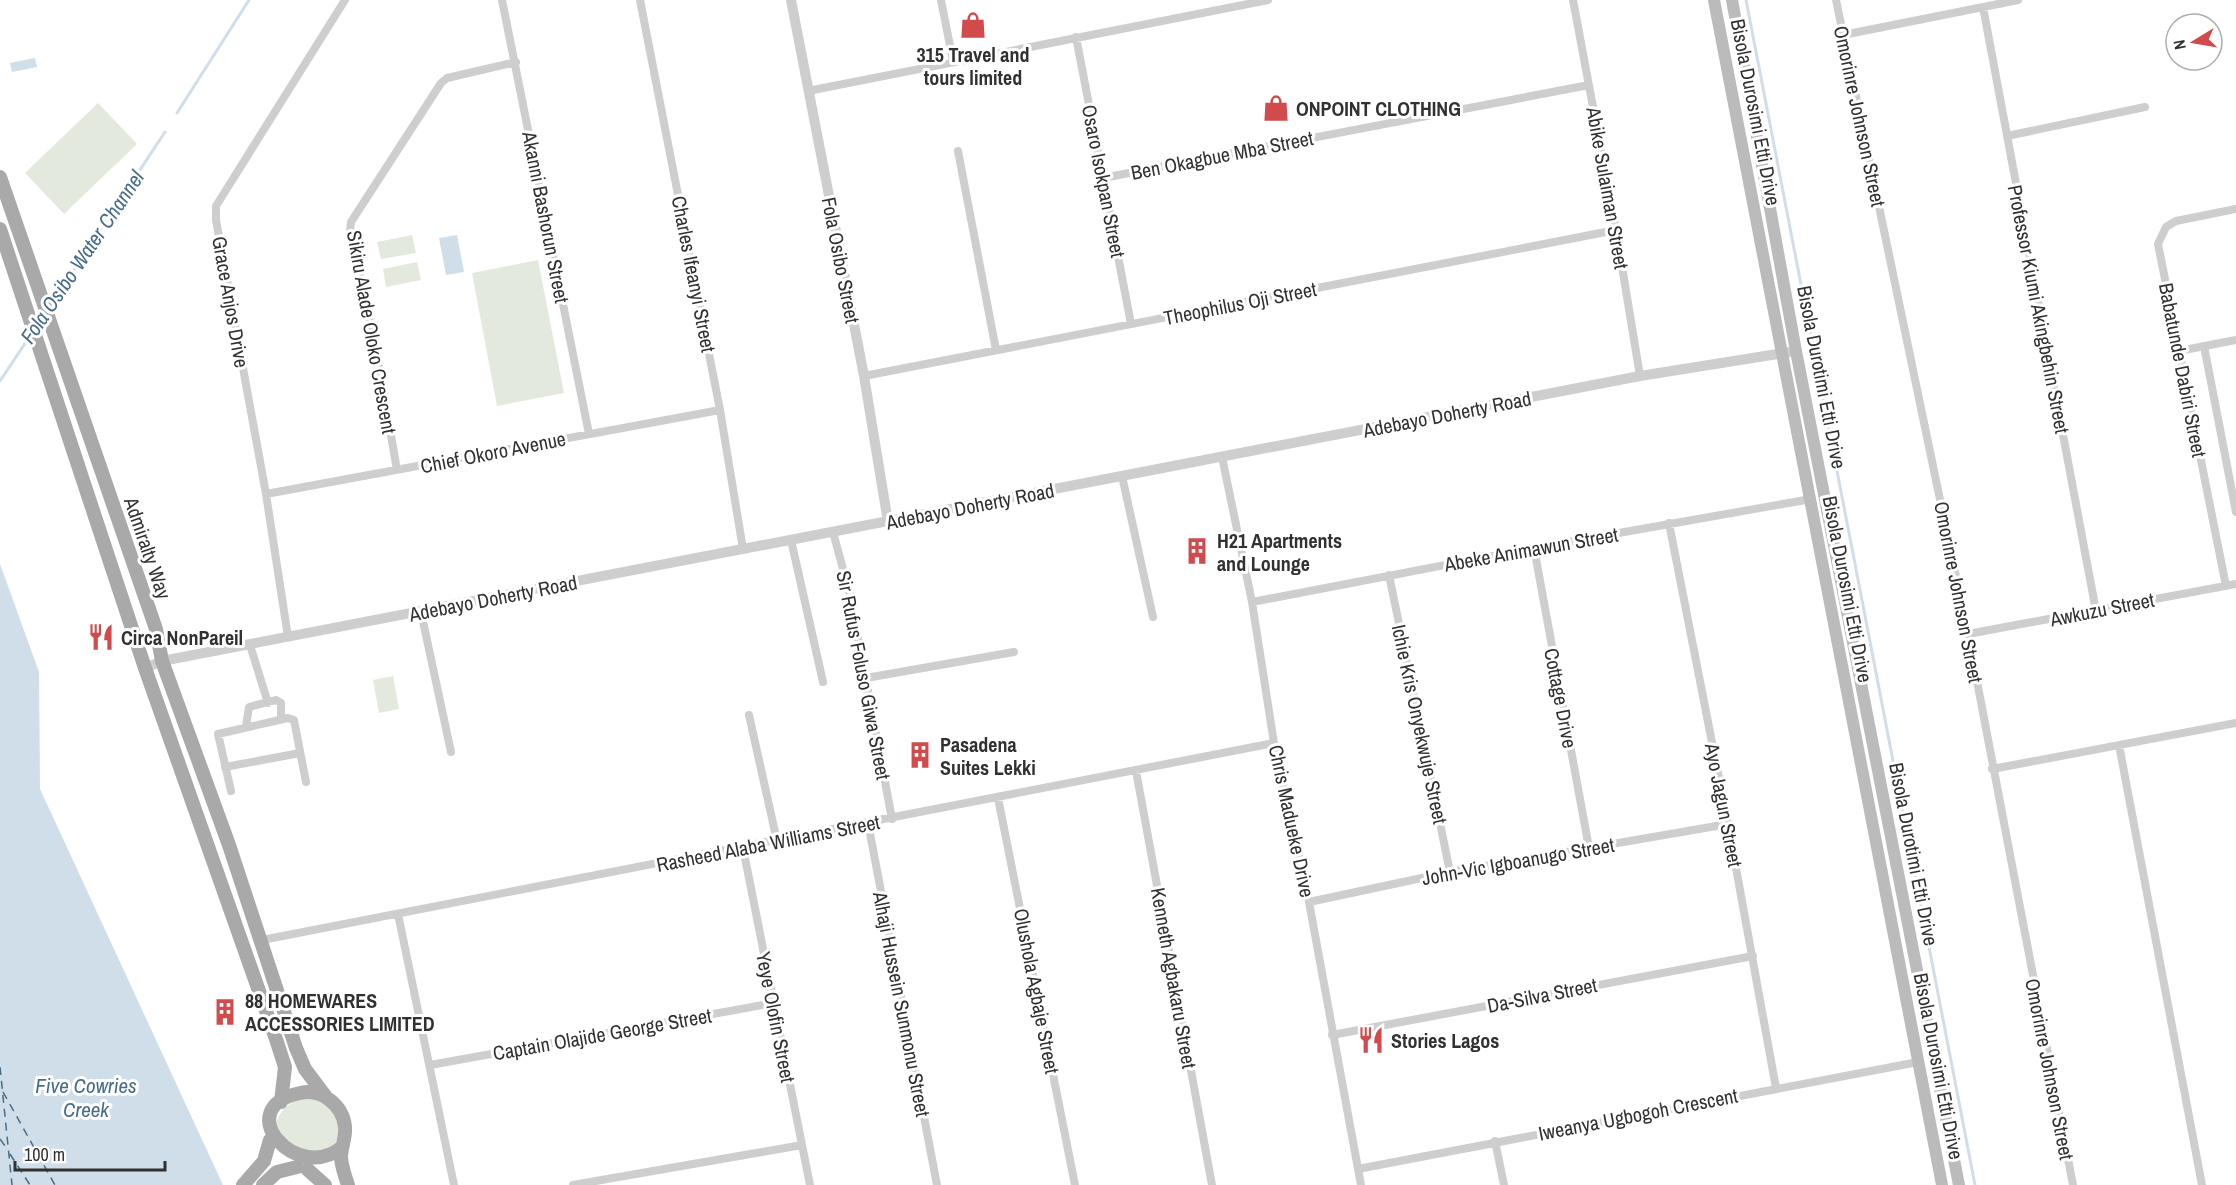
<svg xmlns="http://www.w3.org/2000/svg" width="2236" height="1185" viewBox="0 0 2236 1185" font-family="'Archivo Narrow',sans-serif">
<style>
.green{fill:#e4e9de}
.water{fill:#d0dee9}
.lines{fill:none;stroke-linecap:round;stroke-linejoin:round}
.stream{stroke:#d0dee9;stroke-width:3}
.ferry{stroke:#486d8a;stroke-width:1.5;stroke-dasharray:8 6;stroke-linecap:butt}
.minor{stroke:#cecece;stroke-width:8}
.tertiary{stroke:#cecece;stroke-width:10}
.secondary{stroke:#bbb;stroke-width:12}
.primary{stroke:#a9a9a9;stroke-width:14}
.labels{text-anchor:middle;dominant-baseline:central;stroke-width:6;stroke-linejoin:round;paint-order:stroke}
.poi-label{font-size:20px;font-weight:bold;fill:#313131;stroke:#fff;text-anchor:start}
.street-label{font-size:20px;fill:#313131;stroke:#fff}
.water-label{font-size:21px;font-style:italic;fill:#486d8a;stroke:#fff}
</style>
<rect width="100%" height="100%" fill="#fff"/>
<!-- green -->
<path class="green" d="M98,103L137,144L64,214L25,173Z
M412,235L416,253L381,259L377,242Z
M538,260L564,393L497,406L472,273Z
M417,262L421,280L386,287L383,269Z
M393,676L399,709L379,713L373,680Z
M309,1098C334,1104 346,1125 333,1149L307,1162L275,1128C279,1109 290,1100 309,1098Z"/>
<!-- water -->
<path class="water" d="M35,58L37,67L12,72L10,63Z
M457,235L464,272L446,275L439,238Z
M0,564L39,672L40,789L223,1185H0Z"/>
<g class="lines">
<!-- stream -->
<path class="stream" d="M1746,0L1975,1185
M177,113L249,0
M50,306L165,132
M0,381L30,336"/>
<!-- ferry -->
<path class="ferry" d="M0,1067L12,1185
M3,1092L55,1185
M0,1139L8,1150
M10,1154L30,1185"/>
<!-- minor -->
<path class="minor" d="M502,0L589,434
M640,0L720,410L743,549
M941,0L953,61
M1573,0L1616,230L1640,376
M1836,0L1968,634L2073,1185
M1983,7L2096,611
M1843,35L2018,0
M1076,37L1131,324
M808,91L1268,0
M2007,136L2145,107
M958,151L996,350
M1103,178L1589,85
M2204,346L2236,512
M2179,351L2236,340
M864,376L1616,230
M1222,457L1252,602L1274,743L1309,902L1361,1185
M397,470L376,350L350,232L351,222L441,83L447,78L516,62
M1122,476L1153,617
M266,494L720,410
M1669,523L1728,824L1776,1088
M833,532L850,595L892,819
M791,540L823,682
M1534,548L1589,848
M1389,575L1450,872
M2226,586L2158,244L2166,227L2176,221L2236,209
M1252,602L1534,548L1811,499
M421,612L451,752
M1968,634L2236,584
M288,637L266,494L216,220V206L345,0
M250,645L268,703
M866,678L1014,652
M749,715L777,841
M246,726L249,707L276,700L281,703V719
M2119,745L2202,1185
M225,767L300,753
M1992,769L2236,723
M1136,771L1212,1185
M231,791L218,734L288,718L294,720L306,782
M998,798L1075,1185
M868,823L937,1185
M743,848L810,1185
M1309,902L1450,872L1728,824
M398,914L454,1185
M262,940L1274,743
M1332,1035L1753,956
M430,1065L774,1003
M1495,1141L1504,1185
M1358,1169L1918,1062
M573,1185L802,1145"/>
<!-- tertiary -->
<path class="tertiary" d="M791,0L864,376L888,522
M145,668L162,661L1640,376L1790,352"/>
<!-- secondary -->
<path class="secondary" d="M1714,0L1942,1185
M1732,0L1796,351L1959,1185"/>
<!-- primary -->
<path class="primary" d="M0,177L156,629L162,661L229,845L296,1048L305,1069L326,1097
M0,229L145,668L277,1042L285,1067L281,1102
M342,1147C297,1185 229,1108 300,1093C321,1088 343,1105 345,1127C346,1138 341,1147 341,1158C342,1168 345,1176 348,1185
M307,1169L325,1185
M243,1185L264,1161L270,1140
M263,1185L277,1172L297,1167"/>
</g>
<!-- icons -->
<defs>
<symbol id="shop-bare" viewBox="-9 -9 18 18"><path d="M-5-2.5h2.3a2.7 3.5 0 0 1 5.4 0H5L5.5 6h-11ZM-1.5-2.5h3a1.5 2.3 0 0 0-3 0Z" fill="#d14b4c" stroke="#fff" stroke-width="2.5" paint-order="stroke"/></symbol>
<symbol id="building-bare" viewBox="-9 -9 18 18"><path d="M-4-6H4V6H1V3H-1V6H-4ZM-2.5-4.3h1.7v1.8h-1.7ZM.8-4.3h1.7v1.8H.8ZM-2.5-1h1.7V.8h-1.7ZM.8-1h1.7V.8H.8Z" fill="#d14b4c" stroke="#fff" stroke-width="2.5" paint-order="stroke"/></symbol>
<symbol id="restaurant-bare" viewBox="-9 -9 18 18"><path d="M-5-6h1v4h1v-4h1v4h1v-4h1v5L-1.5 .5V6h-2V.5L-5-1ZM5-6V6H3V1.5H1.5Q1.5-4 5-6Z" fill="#d14b4c" stroke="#fff" stroke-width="2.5" paint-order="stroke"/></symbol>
</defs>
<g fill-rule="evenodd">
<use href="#shop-bare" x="954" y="6" width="38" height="38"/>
<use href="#shop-bare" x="1257" y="89" width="38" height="38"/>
<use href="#building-bare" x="1178" y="532" width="38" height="38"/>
<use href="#restaurant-bare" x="82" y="618" width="38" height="38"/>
<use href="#building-bare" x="901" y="736" width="38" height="38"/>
<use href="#building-bare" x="206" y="993" width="38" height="38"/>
<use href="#restaurant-bare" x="1352" y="1021" width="38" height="38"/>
</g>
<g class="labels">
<!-- poi labels -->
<g class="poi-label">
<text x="973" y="54" text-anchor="middle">315 Travel and<tspan x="973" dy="23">tours limited</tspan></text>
<text x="1296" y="108">ONPOINT CLOTHING</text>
<text x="1217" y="540">H21 Apartments<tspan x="1217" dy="23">and Lounge</tspan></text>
<text x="121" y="637">Circa NonPareil</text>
<text x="940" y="744">Pasadena<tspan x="940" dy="23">Suites Lekki</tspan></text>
<text x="245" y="1000">88 HOMEWARES<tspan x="245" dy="23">ACCESSORIES LIMITED</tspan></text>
<text x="1391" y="1040">Stories Lagos</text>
</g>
<!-- street labels -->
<g class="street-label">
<text transform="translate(1756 112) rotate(79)">Bisola Durosimi Etti Drive</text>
<text transform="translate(1860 116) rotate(78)">Omorinre Johnson Street</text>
<text transform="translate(1222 155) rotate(-11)">Ben Okagbue Mba Street</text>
<text transform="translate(1104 181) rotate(79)">Osaro Isokpan Street</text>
<text transform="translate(1608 188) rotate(80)">Abike Sulaiman Street</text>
<text transform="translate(546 217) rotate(79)">Akanni Bashorun Street</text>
<text transform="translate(841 260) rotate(79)">Fola Osibo Street</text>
<text transform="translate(694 274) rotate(79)">Charles Ifeanyi Street</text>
<text transform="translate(231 302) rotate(80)">Grace Anjos Drive</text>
<text transform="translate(1240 303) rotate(-11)">Theophilus Oji Street</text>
<text transform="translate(2039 309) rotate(79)">Professor Kiumi Akingbehin Street</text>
<text transform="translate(372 332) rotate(80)">Sikiru Alade Oloko Crescent</text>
<text transform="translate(2183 370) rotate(79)">Babatunde Dabiri Street</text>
<text transform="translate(1822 377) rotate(79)">Bisola Durotimi Etti Drive</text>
<text transform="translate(1447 414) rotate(-11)">Adebayo Doherty Road</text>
<text transform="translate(493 452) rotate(-11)">Chief Okoro Avenue</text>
<text transform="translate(970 506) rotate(-11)">Adebayo Doherty Road</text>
<text transform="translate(148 548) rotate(71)">Admiralty Way</text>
<text transform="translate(1531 549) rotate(-10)">Abeke Animawun Street</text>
<text transform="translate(1848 589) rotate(79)">Bisola Durosimi Etti Drive</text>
<text transform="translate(1959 592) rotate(79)">Omorinre Johnson Street</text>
<text transform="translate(493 598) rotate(-11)">Adebayo Doherty Road</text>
<text transform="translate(2102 609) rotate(-11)">Awkuzu Street</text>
<text transform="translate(864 675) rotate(79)">Sir Rufus Foluso Giwa Street</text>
<text transform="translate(1561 698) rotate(79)">Cottage Drive</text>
<text transform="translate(1420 724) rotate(78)">Ichie Kris Onyekwuje Street</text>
<text transform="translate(1724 805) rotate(79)">Ayo Jagun Street</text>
<text transform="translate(1292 821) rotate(78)">Chris Madueke Drive</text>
<text transform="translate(768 843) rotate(-11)">Rasheed Alaba Williams Street</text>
<text transform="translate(1914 854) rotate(79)">Bisola Durotimi Etti Drive</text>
<text transform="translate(1518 861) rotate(-10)">John-Vic Igboanugo Street</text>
<text transform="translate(1174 978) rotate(80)">Kenneth Agbakaru Street</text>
<text transform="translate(1037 991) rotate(79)">Olushola Agbaje Street</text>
<text transform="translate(1542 995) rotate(-11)">Da-Silva Street</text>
<text transform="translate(902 1004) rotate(79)">Alhaji Hussein Sunmonu Street</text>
<text transform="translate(776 1017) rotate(79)">Yeye Olofin Street</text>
<text transform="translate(602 1034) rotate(-10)">Captain Olajide George Street</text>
<text transform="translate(1939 1066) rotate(79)">Bisola Durosimi Etti Drive</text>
<text transform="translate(2050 1069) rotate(79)">Omorinre Johnson Street</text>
<text transform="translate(1638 1114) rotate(-11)">Iweanya Ugbogoh Crescent</text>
</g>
<!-- water labels -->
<g class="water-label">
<text transform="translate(82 257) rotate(-56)">Fola Osibo Water Channel</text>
<text x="86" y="1085">Five Cowries<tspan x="86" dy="24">Creek</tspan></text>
</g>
</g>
<!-- north arrow -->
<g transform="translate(2194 42) rotate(259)"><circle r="28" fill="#ffffff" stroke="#adadad" stroke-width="1.5"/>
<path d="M0-4.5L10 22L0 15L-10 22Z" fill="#d14b4c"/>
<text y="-9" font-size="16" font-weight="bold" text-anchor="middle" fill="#313131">N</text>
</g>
<!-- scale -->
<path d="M15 1161v9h150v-9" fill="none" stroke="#313131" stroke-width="3"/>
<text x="24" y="1161" font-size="18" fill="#313131" stroke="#ffffff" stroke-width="4.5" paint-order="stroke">100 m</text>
</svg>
